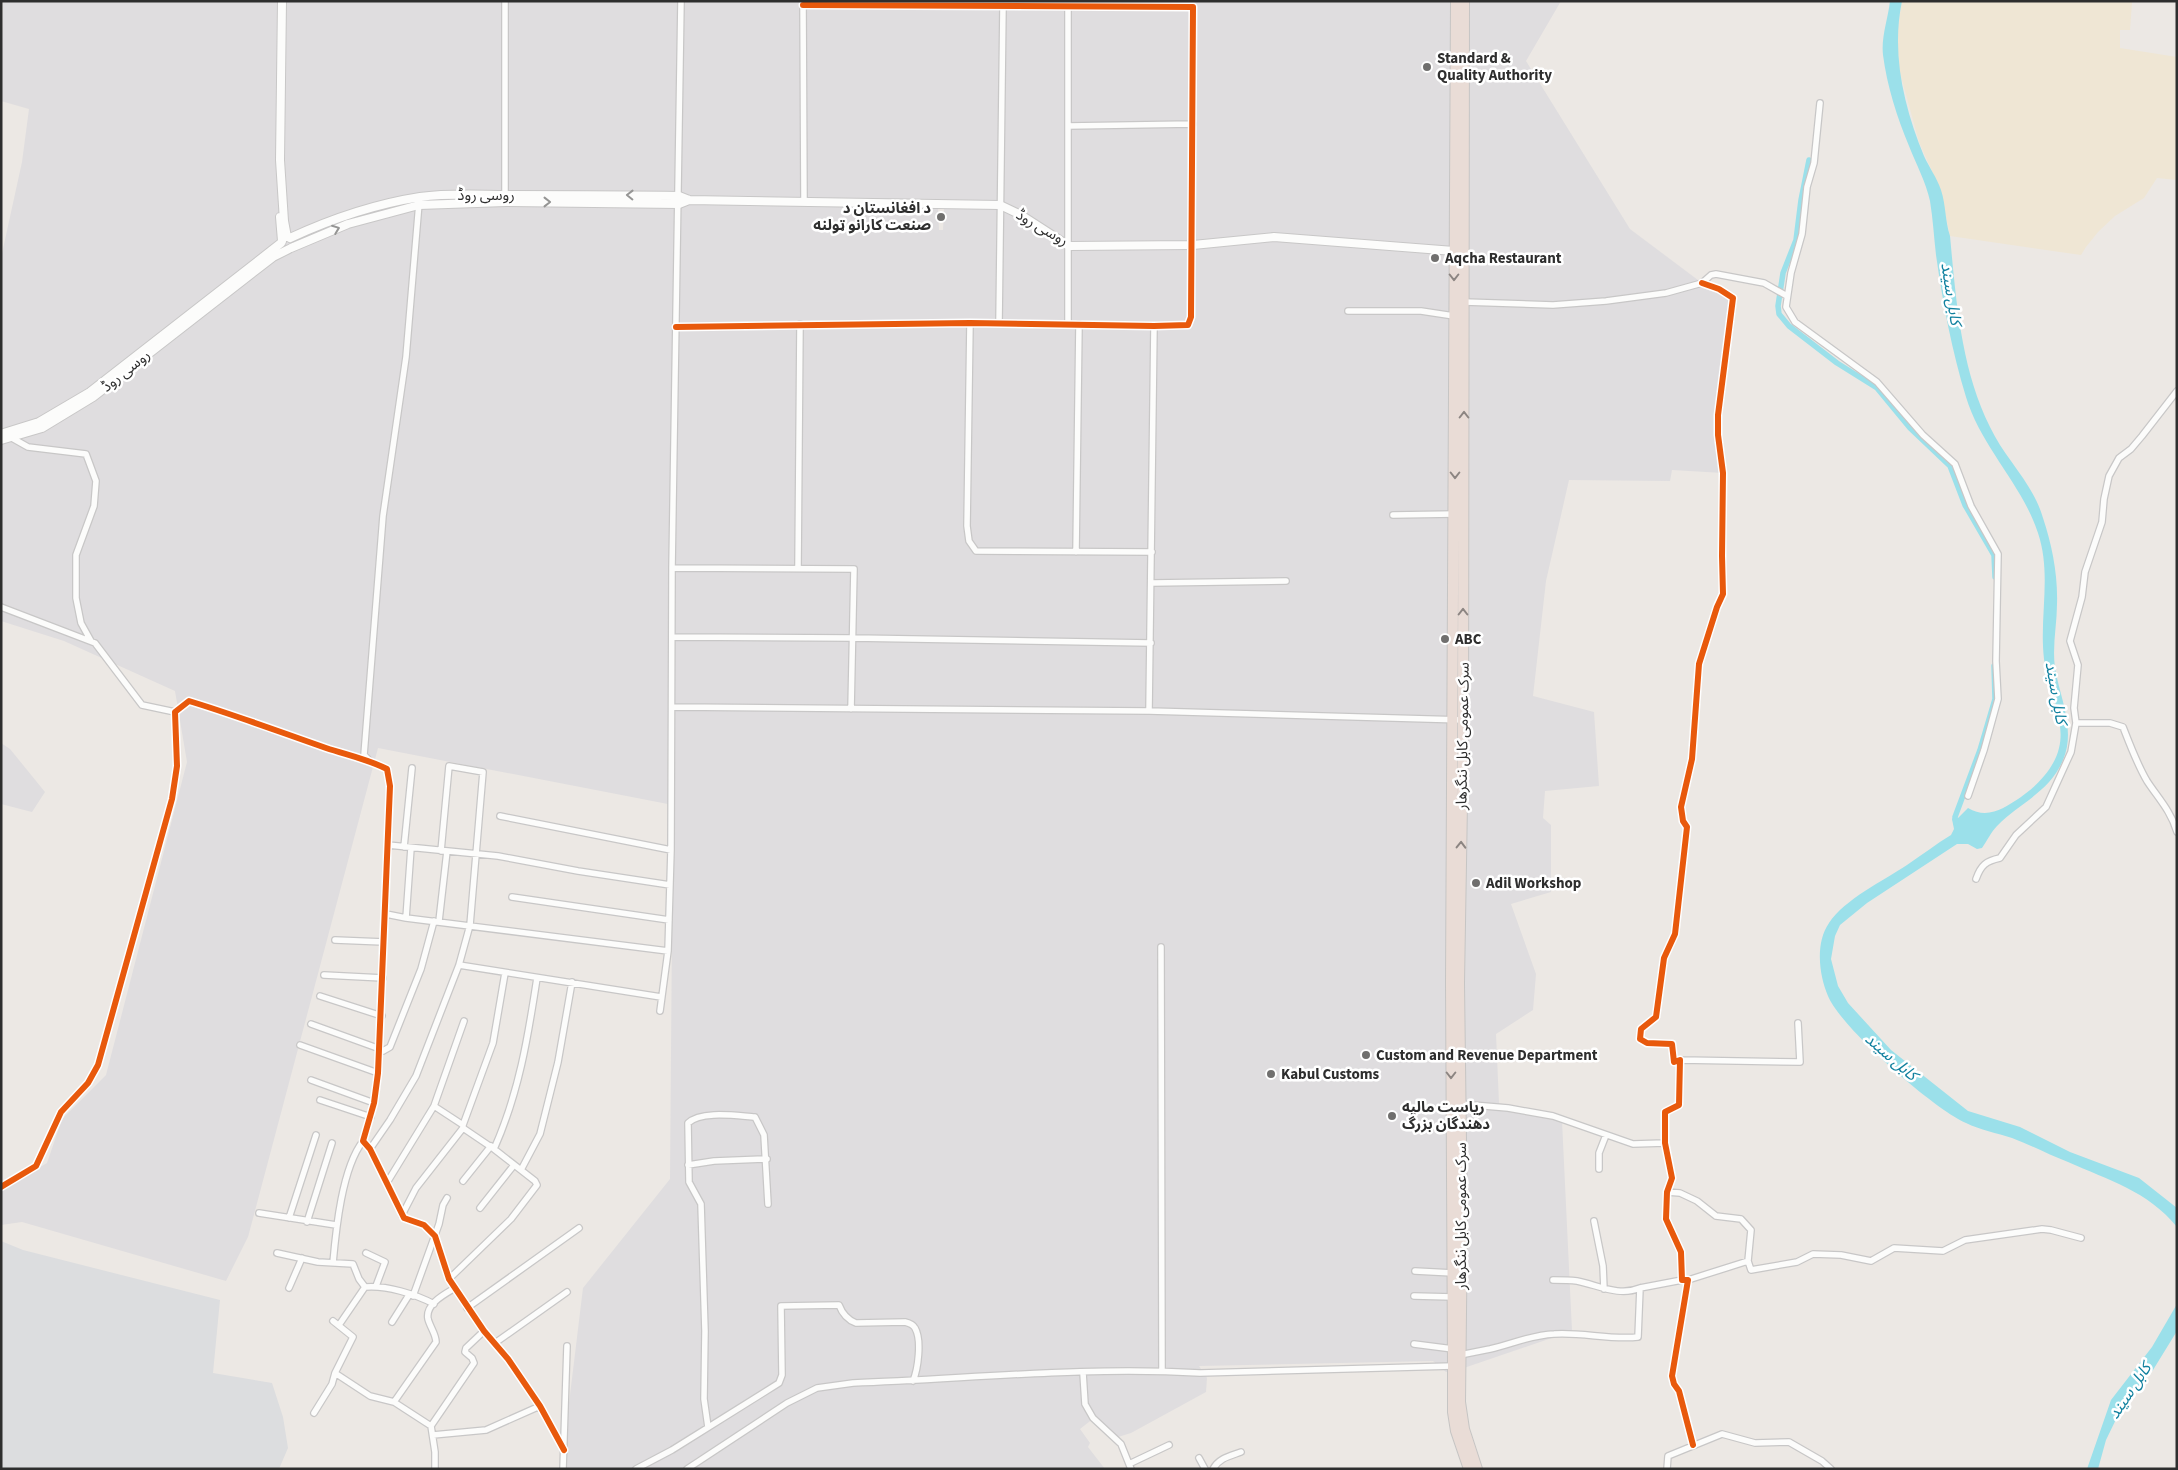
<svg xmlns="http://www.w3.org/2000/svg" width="2178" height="1470" viewBox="0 0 2178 1470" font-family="'Source Sans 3','Noto Sans Arabic',sans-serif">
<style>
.industrial{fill:#dfdddf;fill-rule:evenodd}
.airport{fill:#dcdddf}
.sand{fill:#efe6d4}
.water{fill:#9be0ea}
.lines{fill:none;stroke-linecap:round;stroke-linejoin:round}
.canal{stroke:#9be0ea;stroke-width:5.5}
.street-casing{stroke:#c8c7c7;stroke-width:8}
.secondary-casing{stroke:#c8c7c7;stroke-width:10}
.highway-casing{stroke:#c6c5c4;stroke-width:12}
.street{stroke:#fcfcfb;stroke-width:5.5}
.secondary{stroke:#fcfcfb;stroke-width:8}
.highway{stroke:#e9dcd6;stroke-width:10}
.cycleway-casing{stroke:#fff;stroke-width:9}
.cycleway{stroke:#e8590c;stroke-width:6}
.oneway{stroke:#959594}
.oneway2{stroke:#8c8582}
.poi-dot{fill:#706f6e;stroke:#fff;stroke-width:2}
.labels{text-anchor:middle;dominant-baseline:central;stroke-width:5;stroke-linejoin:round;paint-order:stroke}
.poi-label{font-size:15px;font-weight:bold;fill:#2e2e2e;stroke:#fff;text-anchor:start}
.street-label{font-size:15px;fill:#2e2e2e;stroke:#fff}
.water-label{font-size:16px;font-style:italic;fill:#11819f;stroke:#fff}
</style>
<rect width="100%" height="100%" fill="#ece8e4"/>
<!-- industrial -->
<path class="industrial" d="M3,1H1561L1526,61L1630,229L1702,283L1731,295L1718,415L1723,473L1672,470L1670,481L1569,480L1546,581L1533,696L1594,712L1599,786L1545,791L1543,818L1551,825V892L1511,904L1536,974L1533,1010L1496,1034L1499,1103L1562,1121L1572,1331L1458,1370L1446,1372L1433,1361L1199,1366L1207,1378L1206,1392L1131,1433L1118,1437L1094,1418L1080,1429L1090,1443L1088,1447L1105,1469H561L583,1288L670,1179L673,805L378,748L248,1237L226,1281L22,1222L1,1225V1190L47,1163L62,1119L106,1075L187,762L175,691L64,641L1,621V258L22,162L29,109L1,101ZM938,208H944L943,230H939Z
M1,743L10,749L45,792L32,812L1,804Z"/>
<!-- airport -->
<path class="airport" d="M1,1241L23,1250L220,1300L213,1373L272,1383L283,1417L288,1448L279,1469H1Z"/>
<!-- sand -->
<path class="sand" d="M1902,1L2132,2L2130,30H2120V48L2177,57V180L2157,178L2144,198L2115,216L2098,232L2086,247L2081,255L1950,236L1940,189L1919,142L1899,69L1897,34Z"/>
<!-- water -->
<path class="water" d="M1890,1H1902C1891,54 1904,107 1924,156C1929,167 1937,178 1941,190C1946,205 1945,221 1950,236C1956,300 1961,369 1990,427C2005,459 2033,483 2043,518C2052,545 2058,575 2057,604C2057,625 2052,646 2055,668C2060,698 2076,730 2063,760C2050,792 2019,803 1997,826C1991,832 1987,841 1982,848L1977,849L1968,844H1957L1867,903L1840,925L1835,936L1831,959L1838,986L1848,1003L1891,1050L1968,1111L2020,1127L2070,1152L2139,1178L2177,1208V1227C2148,1191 2108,1180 2068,1162C2049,1155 2031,1145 2012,1138C1997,1133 1980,1130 1966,1123C1934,1109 1841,1028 1828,996C1819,975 1815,943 1829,923C1845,899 1883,881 1907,865C1922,855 1936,844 1951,835L1954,829L1952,819L1954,816L1957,819L1968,808C1988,820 2004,808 2021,797C2037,786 2055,767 2059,748C2066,721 2048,686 2044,659C2039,616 2052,575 2038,533C2022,484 1981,447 1966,397C1952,351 1943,304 1936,255C1934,238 1933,219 1930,201C1926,182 1916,164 1909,146C1897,117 1887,86 1883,55C1881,37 1888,19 1890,1Z
M2177,1304V1331L2153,1370L2123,1405L2106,1440L2098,1469H2087L2111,1400L2152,1347Z"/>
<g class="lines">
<!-- canal -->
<path class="canal" d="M1809,160L1801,200L1796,240L1783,273L1778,306L1779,314L1789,326L1837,363L1877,388L1910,428L1950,466L1965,505L1994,555L1995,577
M1956,823L1955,817L1980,750L1995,699L1994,666"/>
<defs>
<path id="street" d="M803,1L804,202
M1068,1V325
M1820,103L1814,163L1807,187L1802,234L1791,273L1786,307L1795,322L1877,382L1923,435L1955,464L1971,506L1998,554L1996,661L1998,699L1984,750L1968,796
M1068,126L1193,124
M505,195V1
M1464,302L1553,305L1606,301L1666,293L1702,283L1711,275L1716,274L1764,283L1787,296
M1348,311H1421L1454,316
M970,323L967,526L969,541L976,551L1152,552
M999,323L1003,6
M676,327L970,323L1154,326L1188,325L1191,317L1193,7L803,5
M12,438L28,447L86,454L96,481L94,506L76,555V598L81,623L91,641
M1393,515L1455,514
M1076,552L1079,324
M672,568L854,569L851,709
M798,568L800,324
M1152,583L1286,581
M1,607L95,643L142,705L175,712
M673,637L853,638L1151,643
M673,707L1149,711L1463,720
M1149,711L1154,326
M2076,723H2110L2123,727C2130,745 2137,764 2147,781C2158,798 2171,811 2177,832
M368,759L364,755L383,516L406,357L419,203
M500,816L671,850
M388,845L498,856L578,871L670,885
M404,847L412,768
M1976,879C1981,865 1986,861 2000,858L2016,835L2046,807L2071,752L2076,723L2074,708L2078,665L2070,641L2082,597L2085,572L2102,522L2104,499L2109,476L2119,458L2131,449L2142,436L2177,391
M512,897L669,920
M386,914L406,918L668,951
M406,918L411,848
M439,921L447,851
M335,940L384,942
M1161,947L1162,1371
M459,965L661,997
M324,975L383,978
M320,996L382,1016
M660,1011L668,951L671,850L672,568L681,1
M311,1024L380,1049L383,1051L390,1047L421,969L434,921
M300,1045L378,1073
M1680,1060L1800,1062L1798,1023
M311,1080L374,1103
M320,1100L371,1117
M1461,1104L1508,1108L1553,1116L1633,1144L1665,1143
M434,1106L463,1125V1128L494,1149L535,1181L537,1185L511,1219L449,1279
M463,1125L493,1043L505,973
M370,1149L390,1120L416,1076L459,965L470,925L483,772L449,766L441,851
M494,1149C519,1093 528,1037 537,978
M688,1165L714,1161L767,1159
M1599,1169V1153L1606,1135
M521,1170L540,1134L558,1062L572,982
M388,1181L434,1106L464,1021
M463,1181L491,1146
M1,1187L36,1166L61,1112L88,1083L98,1065L172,799L177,766L175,712L189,701C235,715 280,732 326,748C347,755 367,759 387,769L390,786L378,1073L374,1103L363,1141L370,1149L404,1218L424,1225L435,1236L449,1279L484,1331L508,1359L540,1406L564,1450
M1667,1192L1680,1193L1697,1201L1716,1216L1741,1219L1751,1230L1748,1261
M480,1208L514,1165
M259,1213L336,1225
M402,1215L416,1188L463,1128
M289,1218L316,1135
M1594,1221L1603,1266L1604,1289
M307,1222L332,1143
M277,1253L318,1262L353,1264L359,1279L365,1287C386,1285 415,1294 434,1304
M366,1253L385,1262L376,1286
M333,1263C336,1229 342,1168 363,1141
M1415,1271L1453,1273
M1553,1280C1561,1280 1569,1280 1577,1281C1598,1285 1619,1297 1640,1288
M1688,1280L1748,1261L1751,1270L1797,1262L1813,1254L1841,1255L1871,1261L1894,1248L1943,1251L1965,1240L2042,1229L2051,1230L2081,1238
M289,1288L302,1258
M413,1296L439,1224L443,1205L447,1198
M1414,1296L1453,1297
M467,1308L579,1228
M392,1322L409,1295
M339,1325L365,1287
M495,1343L567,1292
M1414,1344L1453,1349
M1460,1355C1470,1353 1480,1351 1490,1349C1512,1344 1531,1335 1554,1334C1582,1332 1610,1340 1638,1337L1640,1288L1682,1280
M335,1373L370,1396L394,1402L431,1426L435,1452V1469
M1083,1373L1085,1404L1093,1418L1121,1444L1131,1469
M394,1402L436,1342C436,1334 430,1327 428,1319C425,1304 445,1294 455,1288
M314,1413L332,1384L335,1373L353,1337L333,1321
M431,1426L474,1363L472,1358L465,1352L466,1348L484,1331
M708,1427L704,1399L705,1331L701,1204L689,1182L688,1123C701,1110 738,1116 755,1117L764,1135L768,1204
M433,1435L486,1430L540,1406
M1693,1445L1679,1391L1674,1384L1672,1376L1688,1280H1682L1681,1252L1666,1219L1667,1192L1672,1178L1665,1143V1112L1679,1105L1680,1060L1674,1062L1672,1044L1647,1043L1640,1039L1641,1029L1656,1017L1664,958L1675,934L1687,827L1683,821L1681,807L1692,759L1699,664L1717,607L1723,594L1722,556L1723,473L1718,435V415L1733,298L1719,289L1702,283
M1199,1458L1205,1469
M1129,1464L1169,1445
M563,1469L567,1346
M636,1469L672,1450L779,1383L782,1375L781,1306L839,1305C842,1313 848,1320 856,1323L905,1322C909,1323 913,1324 915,1328C922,1340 918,1369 913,1381
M687,1469L787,1403L817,1388L853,1383C968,1379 1085,1366 1200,1373L1453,1366
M1213,1469C1219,1458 1230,1456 1241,1452
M1667,1469L1668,1456L1722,1434L1755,1443L1789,1442L1822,1461L1831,1469"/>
<path id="secondary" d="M282,1L280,160L284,221L287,237
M280,217L282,241
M290,238C331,219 375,204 420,197C449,193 479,195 507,195C565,195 622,195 679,196L689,200L1000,205L1021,215L1069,246L1193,245L1274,237L1454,251
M291,248L348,224L419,205L506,202L679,204L689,200
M1,434L39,422L90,392L281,243
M1,440L42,428L93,397L273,257L289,249"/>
<path id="highway" d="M1456,1L1451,984L1453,1366V1412L1456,1431L1469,1469
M1464,1L1463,743L1459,983L1462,1222L1460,1402L1464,1429L1477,1469"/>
</defs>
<!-- street casing -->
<use href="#street" class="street-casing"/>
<!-- secondary casing -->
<use href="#secondary" class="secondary-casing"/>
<!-- highway casing -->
<use href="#highway" class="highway-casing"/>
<!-- street -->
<use href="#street" class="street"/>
<!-- secondary -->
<use href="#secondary" class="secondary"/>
<!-- highway -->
<use href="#highway" class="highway"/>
<defs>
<path id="cycleway" d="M676,327L970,323L1154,326L1188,325L1191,317L1193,7L803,5
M1,1187L36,1166L61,1112L88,1083L98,1065L172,799L177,766L175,712L189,701C235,715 280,732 326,748C347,755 367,759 387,769L390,786L378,1073L374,1103L363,1141L370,1149L404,1218L424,1225L435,1236L449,1279L484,1331L508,1359L540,1406L564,1450
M1693,1445L1679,1391L1674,1384L1672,1376L1688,1280H1682L1681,1252L1666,1219L1667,1192L1672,1178L1665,1143V1112L1679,1105L1680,1060L1674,1062L1672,1044L1647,1043L1640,1039L1641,1029L1656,1017L1664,958L1675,934L1687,827L1683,821L1681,807L1692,759L1699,664L1717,607L1723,594L1722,556L1723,473L1718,435V415L1733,298L1719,289L1702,283"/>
</defs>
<!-- cycleway casing -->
<use href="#cycleway" class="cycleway-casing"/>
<!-- cycleway -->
<use href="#cycleway" class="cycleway"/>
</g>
<!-- one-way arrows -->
<defs><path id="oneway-chevron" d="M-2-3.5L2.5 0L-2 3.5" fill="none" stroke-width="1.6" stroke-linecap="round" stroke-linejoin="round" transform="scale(1.25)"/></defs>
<g class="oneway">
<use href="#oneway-chevron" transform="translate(630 195) rotate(-179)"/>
<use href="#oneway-chevron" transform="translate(547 202)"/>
<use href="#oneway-chevron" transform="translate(336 229) rotate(-21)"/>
</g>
<g class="oneway2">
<use href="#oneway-chevron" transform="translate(1454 277) rotate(90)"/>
<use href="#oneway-chevron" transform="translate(1464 415) rotate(-90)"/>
<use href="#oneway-chevron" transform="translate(1455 475) rotate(90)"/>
<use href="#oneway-chevron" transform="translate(1463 612) rotate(-90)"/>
<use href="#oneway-chevron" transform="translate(1461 845) rotate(-89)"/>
<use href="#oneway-chevron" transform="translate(1451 1075) rotate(90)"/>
</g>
<!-- markers -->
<g class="poi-dot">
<circle cx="1427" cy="67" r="5"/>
<circle cx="941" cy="217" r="5"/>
<circle cx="1435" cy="258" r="5"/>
<circle cx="1445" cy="639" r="5"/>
<circle cx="1476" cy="883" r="5"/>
<circle cx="1366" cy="1055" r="5"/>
<circle cx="1271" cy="1074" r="5"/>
<circle cx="1392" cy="1116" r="5"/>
</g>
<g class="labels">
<!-- poi labels -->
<g class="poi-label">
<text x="1437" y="58">Standard &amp;<tspan x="1437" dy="17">Quality Authority</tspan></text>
<text x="931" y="208" text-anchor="end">د افغانستان د<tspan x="931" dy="17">صنعت کارانو ټولنه</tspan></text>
<text x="1445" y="258">Aqcha Restaurant</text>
<text x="1455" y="639">ABC</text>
<text x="1486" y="883">Adil Workshop</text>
<text x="1376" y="1055">Custom and Revenue Department</text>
<text x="1281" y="1074">Kabul Customs</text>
<text x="1402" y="1107">ریاست مالیه<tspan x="1402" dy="17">دهندگان بزرگ</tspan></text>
</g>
<!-- street labels -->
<g class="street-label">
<text x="486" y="195">روسی روڈ</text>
<text transform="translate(1042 228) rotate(30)">روسی روڈ</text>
<text transform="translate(126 371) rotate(-39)">روسی روڈ</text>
<text transform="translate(1463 736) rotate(-89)">سرک عمومی کابل ننگرهار</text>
<text transform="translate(1461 1216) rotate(-90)">سرک عمومی کابل ننگرهار</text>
</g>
<!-- water labels -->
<g class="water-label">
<text transform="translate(1951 294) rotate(81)">کابل سيند</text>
<text transform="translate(2056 693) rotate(80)">کابل سيند</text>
<text transform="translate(1891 1057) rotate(41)">کابل سيند</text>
<text transform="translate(2130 1391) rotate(-56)">کابل سيند</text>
</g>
</g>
<!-- border -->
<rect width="2178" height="1470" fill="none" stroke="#2e2e2e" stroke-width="5"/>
</svg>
